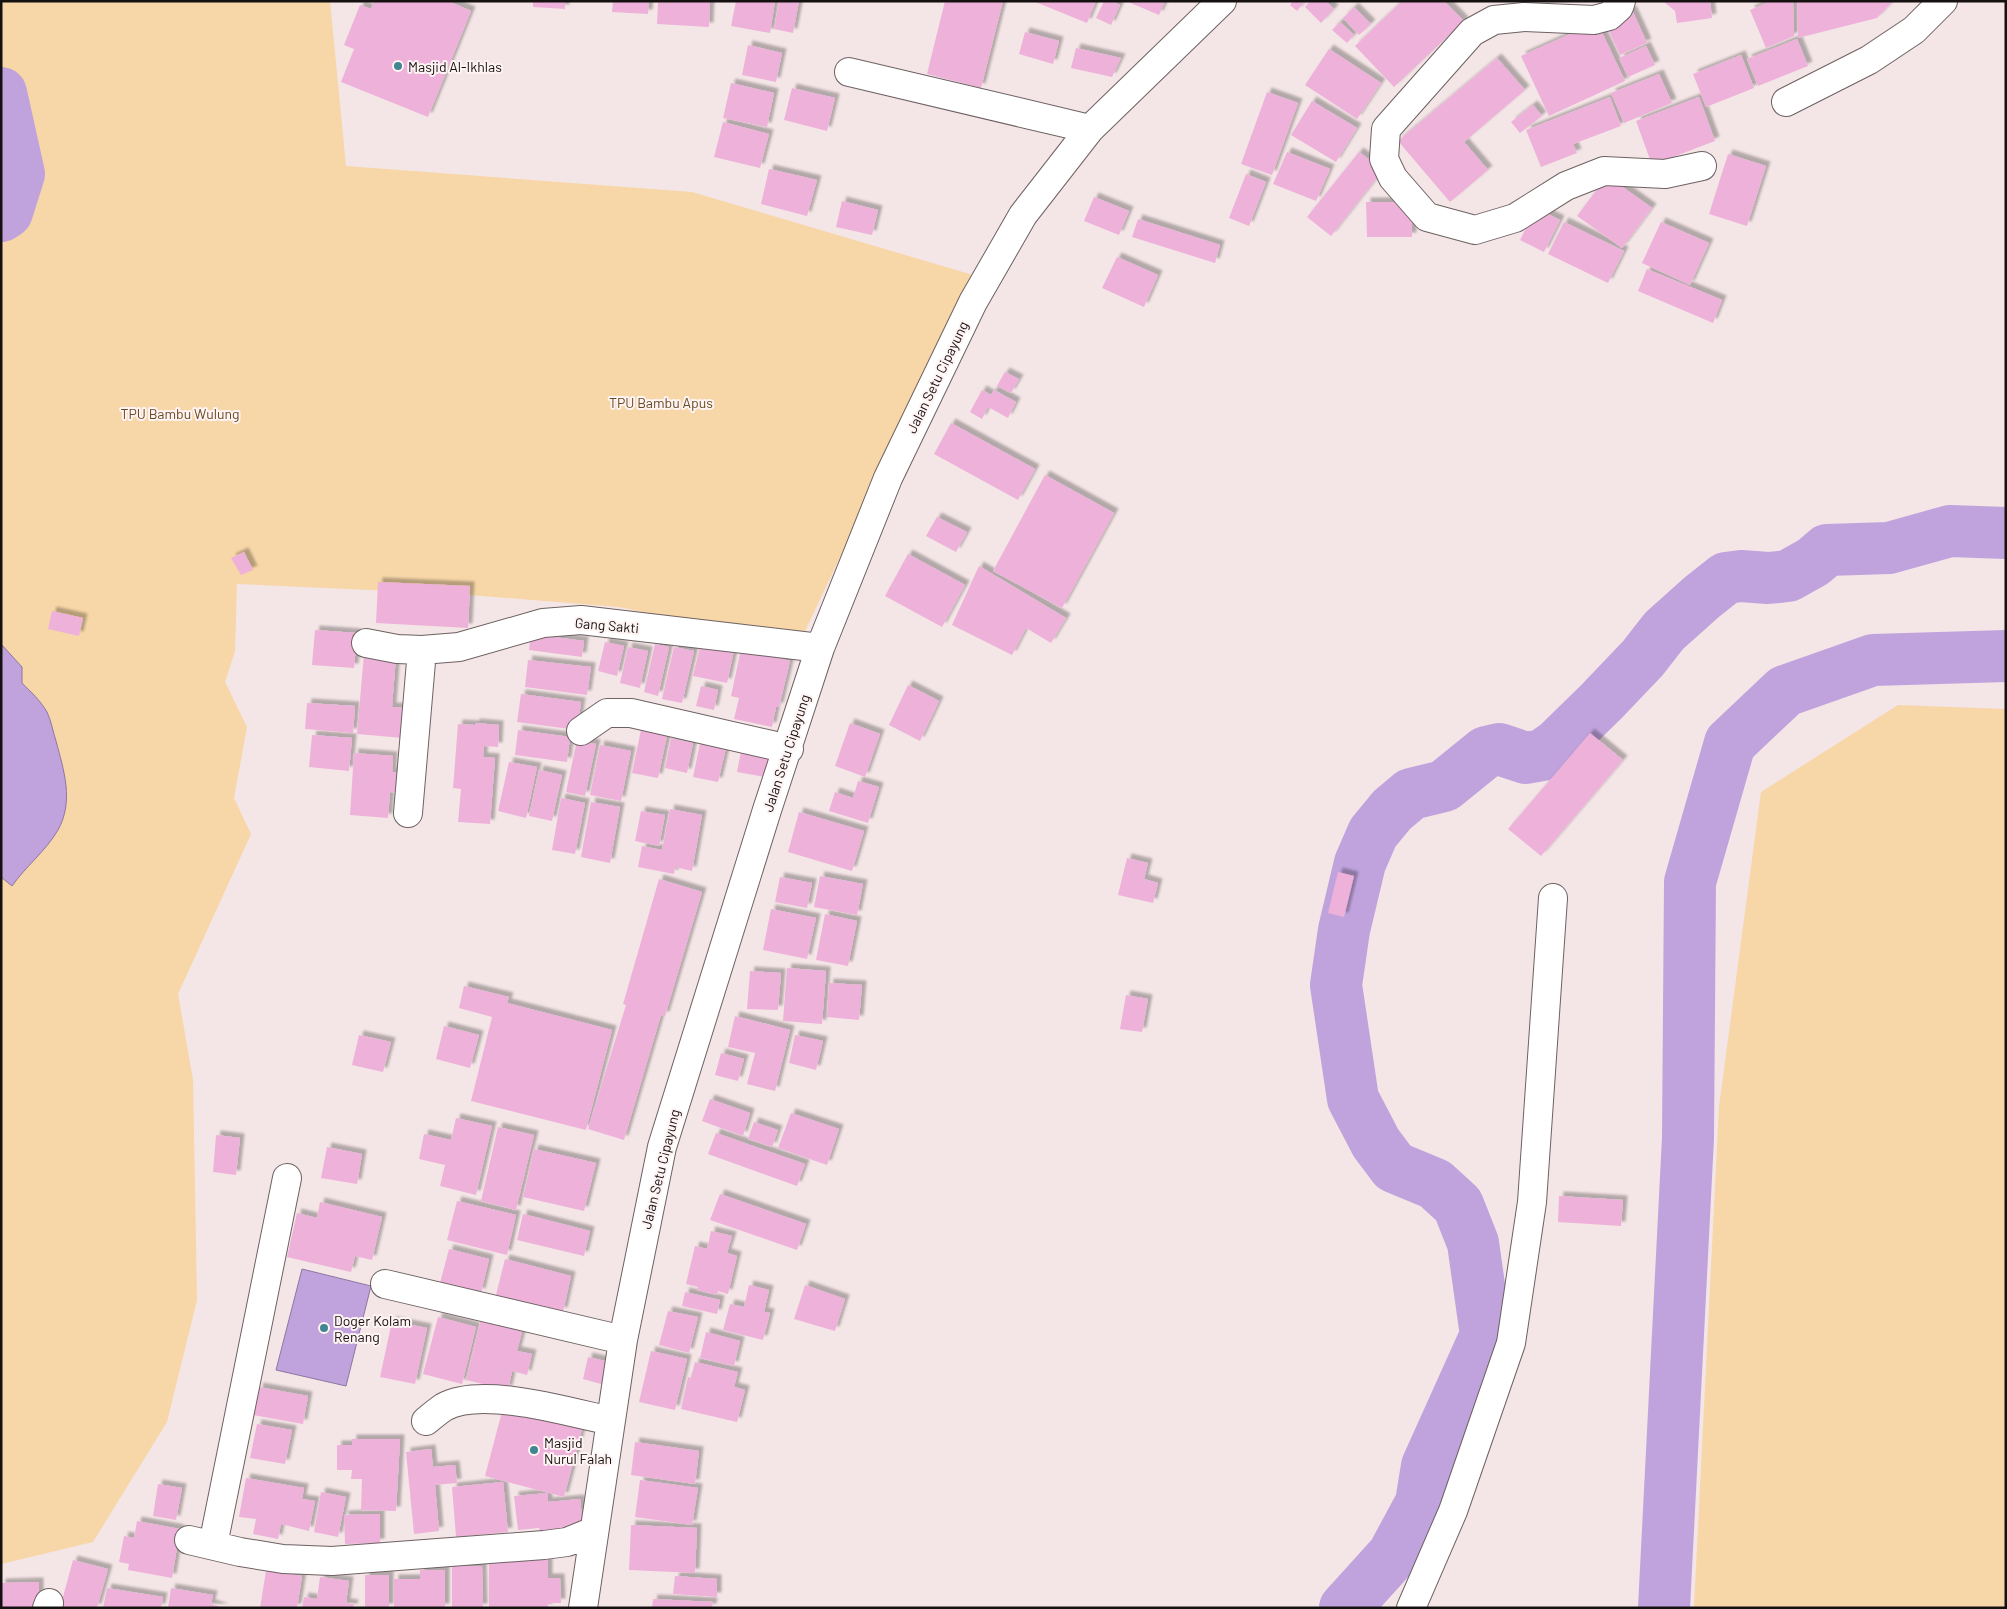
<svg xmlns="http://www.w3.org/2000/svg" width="2007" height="1609" viewBox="0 0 2007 1609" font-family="Barlow,sans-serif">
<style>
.green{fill:#f7d6a7}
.water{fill:#c0a3dd;stroke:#8d77a0}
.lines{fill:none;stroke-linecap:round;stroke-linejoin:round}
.river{stroke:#c0a3dd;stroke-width:52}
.building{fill:#eeb2da;filter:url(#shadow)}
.minor-casing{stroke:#6d6162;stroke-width:30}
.minor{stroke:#fff;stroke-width:28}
.poi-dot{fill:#408592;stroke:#fff3f4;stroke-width:2}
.labels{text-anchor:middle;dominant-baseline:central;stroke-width:4;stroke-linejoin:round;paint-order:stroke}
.poi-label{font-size:14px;fill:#151111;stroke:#fff3f4;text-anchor:start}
.street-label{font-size:14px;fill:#151111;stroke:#fff3f4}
.park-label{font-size:14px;fill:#674b20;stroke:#fff3f4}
</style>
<defs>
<filter id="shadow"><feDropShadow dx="4.5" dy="-4.5" stdDeviation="1" flood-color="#0004"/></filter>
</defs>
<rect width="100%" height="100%" fill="#f4e5e6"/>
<!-- green -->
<path class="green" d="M1,1H330L346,166L692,192L973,275L798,646L619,607L457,594L237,584L235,651L225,682L247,727L234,798L251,834L178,994L193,1080L197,1300L167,1422L93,1542L1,1564V225L37,205L1,112Z
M1898,705L2006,709V1608H1694L1719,1107L1761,792Z"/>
<!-- water -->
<path class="water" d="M1,644L22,667V683C31,692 40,700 47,712C51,720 53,732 56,741C64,771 74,801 58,830C45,852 26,866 12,886L1,877Z
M302,1269L371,1286L346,1386L276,1370Z"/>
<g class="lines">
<!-- river -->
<path class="river" d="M1,93L19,174L7,212L1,216
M1345,1608L1393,1555L1421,1503L1427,1466L1486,1335L1473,1243L1458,1205L1435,1184L1394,1167L1376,1143L1353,1099L1336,985L1344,930L1360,863L1373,833L1392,810L1411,794L1444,786L1486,752L1499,749L1526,758L1543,755L1557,745L1602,701L1643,658L1664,631L1702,597L1726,578L1741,576L1768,578L1788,576L1813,562L1827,550L1889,548L1950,531L2006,533
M1664,1608L1688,1138L1690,882L1730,743L1785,691L1873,660L2006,656"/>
</g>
<!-- building -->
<path class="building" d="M374,1H448L471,11L428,117L341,82L354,49L344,45L360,5L371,9Z
M533,1H565V9L533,7Z
M613,1H649L648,14L612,12Z
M658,1H710L709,27L657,24Z
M736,1H775L770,33L731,26Z
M779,1H799L793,33L774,29Z
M945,1H1003L981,88L927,74Z
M1033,1H1096L1087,23Z
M1104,1H1111L1120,5L1111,25L1096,18Z
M1126,1H1165L1159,15Z
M1293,1H1305L1297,11L1290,5Z
M1310,1H1326L1334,9L1321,23L1305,7Z
M1402,1H1444L1464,21L1394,87L1355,46Z
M1663,1H1710L1712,18L1677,23L1675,11Z
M1766,1H1793L1794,36L1766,48L1750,10L1766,3Z
M1797,1H1893L1877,18L1798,38Z
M1354,7L1371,24L1359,35L1343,18Z
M1632,10L1647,43L1620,55L1605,23Z
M1340,22L1354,35L1347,43L1332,30Z
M1597,22L1625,81L1549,116L1521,56Z
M1025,32L1059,41L1053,64L1019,54Z
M1797,39L1808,66L1758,86L1747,59Z
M748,45L782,53L776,82L742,75Z
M1646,46L1655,65L1628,77L1619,58Z
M1076,48L1121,58L1112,77L1071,68Z
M1329,49L1381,83L1357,119L1305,85Z
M1741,55L1754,88L1706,107L1693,74Z
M1497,58L1525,90L1464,142L1488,170L1450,202L1398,141Z
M1659,74L1672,103L1624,123L1611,93Z
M731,83L774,93L767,127L723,118Z
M792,88L835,98L827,131L784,120Z
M1267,92L1298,103L1272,175L1241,164Z
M1610,97L1621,126L1573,144L1577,153L1541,167L1526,130Z
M1699,97L1715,141L1652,165L1636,121Z
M1312,101L1357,128L1336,162L1291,135Z
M1533,105L1542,116L1520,133L1511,122Z
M723,122L769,134L760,168L714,157Z
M1287,152L1330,169L1316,201L1273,184Z
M1359,152L1383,170L1331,236L1307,217Z
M1728,154L1766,166L1747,226L1709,214Z
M769,169L817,180L807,216L761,204Z
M1246,174L1266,182L1249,226L1229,218Z
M1607,176L1652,208L1622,248L1577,216Z
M1094,197L1129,211L1119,235L1084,221Z
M842,201L878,210L872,235L836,227Z
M1366,202H1412V237H1367Z
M1536,208L1560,220L1544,252L1520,240Z
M1138,219L1220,245L1215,263L1132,237Z
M1564,222L1624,251L1608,283L1548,254Z
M1661,222L1709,243L1690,285L1642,263Z
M1117,257L1158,275L1144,307L1102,288Z
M1647,269L1722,300L1713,323L1638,291Z
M1005,372L1019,379L1011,393L997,386Z
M982,390L991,395L994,390L1016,402L1008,418L988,407L982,419L970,412Z
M951,423L1035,469L1018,500L934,454Z
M1045,475L1114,513L1062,608L993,571Z
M937,517L967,532L956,552L926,536Z
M244,552L253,570L241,575L231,558Z
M908,554L965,585L942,627L885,596Z
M979,566L1066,618L1051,643L1026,628L1012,655L952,625Z
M378,582L470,586L468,628L376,623Z
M52,611L83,618L79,636L48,629Z
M315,630L357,633L354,668L312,665Z
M531,634L584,641L582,657L529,650Z
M605,642L624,646L617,676L598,671Z
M701,643L734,650L727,683L693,676Z
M655,644L669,647L658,696L644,692Z
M628,647L648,651L640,688L620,683Z
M674,647L694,651L682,703L662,699Z
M741,649L790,661L779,707H776L772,727L734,719L739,698L731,696Z
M364,654L396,656L392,707L405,708L403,738L357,734Z
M528,660L591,667L587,695L525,687Z
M908,685L939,701L920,741L889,725Z
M701,686L718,690L714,710L696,706Z
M521,694L581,702L577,730L517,722Z
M307,703L355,706L353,733L305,729Z
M475,723L499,725L498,747L484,746L483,757L495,758L490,824L458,822L461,789L453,788L458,724L475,725Z
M850,723L880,734L865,777L835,766Z
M642,725L668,731L658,778L632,773Z
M518,730L570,737L567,762L515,755Z
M1590,733L1623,760L1541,856L1508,829Z
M312,735L352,738L349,771L309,767Z
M671,738L693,743L687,773L665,768Z
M577,740L596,744L585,796L566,792Z
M743,741L777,748L772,778L737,772Z
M700,743L726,748L718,782L693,777Z
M600,745L631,751L621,801L590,795Z
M354,753L393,756L392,772L408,774L406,793L390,792L388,818L350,815Z
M509,762L537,767L526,818L498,811Z
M539,770L562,775L552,821L529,816Z
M858,781L879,787L868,823L829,811L835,792L853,798Z
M561,798L585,803L575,854L552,850Z
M591,802L620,807L610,863L581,857Z
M670,809L702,815L692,871L675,867L674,874L638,867L642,846L662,850Z
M641,811L665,815L659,846L635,841Z
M799,812L864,831L852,871L788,852Z
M1127,858L1148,863L1144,879L1158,883L1153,903L1118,895Z
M1338,872L1354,876L1344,917L1328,913Z
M820,876L863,884L857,915L814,907Z
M780,877L812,883L807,908L775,902Z
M659,879L702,892L665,1016L661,1015L624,1140L588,1129L626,1005L623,1004Z
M771,909L816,918L807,959L763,950Z
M825,914L857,921L848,966L816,960Z
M787,968L826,971L822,1024L783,1021Z
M750,971L781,973L778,1010L747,1009Z
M829,983L862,985L859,1020L827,1017Z
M464,986L509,997L507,1003L612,1030L586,1130L471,1101L492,1017L459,1008Z
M1126,995L1148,999L1142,1032L1120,1029Z
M735,1016L790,1030L775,1091L747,1084L755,1053L728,1047Z
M444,1026L479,1035L470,1068L436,1059Z
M359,1035L391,1042L383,1072L352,1065Z
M795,1035L823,1041L816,1070L789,1063Z
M721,1053L744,1059L738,1081L715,1075Z
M710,1099L750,1113L743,1136L702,1121Z
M791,1113L839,1129L827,1165L778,1148Z
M456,1118L492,1126L476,1195L440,1186L445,1165L419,1159L424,1134L451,1140Z
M754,1122L778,1130L772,1147L748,1139Z
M498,1127L534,1135L516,1210L481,1201Z
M716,1133L805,1164L797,1186L708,1154Z
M216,1135L240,1138L236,1175L213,1172Z
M327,1147L362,1154L357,1184L321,1178Z
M534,1149L596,1163L584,1211L523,1197Z
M720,1194L806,1224L797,1250L710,1220Z
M1559,1196L1623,1200L1621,1226L1558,1222Z
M457,1201L516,1215L507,1255L447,1240Z
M320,1202L382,1217L372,1260L355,1256L351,1272L287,1257L297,1213L317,1218Z
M523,1214L590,1231L584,1256L517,1240Z
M711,1231L732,1236L727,1253L737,1256L728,1294L718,1291L717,1295L697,1290L698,1287L686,1284L695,1246L707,1249Z
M449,1249L489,1259L481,1293L440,1283Z
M505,1259L571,1276L563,1312L496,1295Z
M749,1285L769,1290L764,1312L770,1313L763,1340L723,1330L730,1304L744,1307Z
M805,1285L845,1299L835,1331L794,1319Z
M685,1292L720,1300L717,1314L682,1306Z
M668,1311L698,1317L689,1353L659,1345Z
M482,1314L524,1324L517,1351L532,1354L527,1375L512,1371L508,1390L466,1380Z
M438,1317L476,1327L462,1384L423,1374Z
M392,1321L427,1328L415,1384L380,1377Z
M706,1332L740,1341L734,1366L700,1358Z
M651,1351L687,1359L675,1410L639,1402Z
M588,1357L614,1363L608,1386L583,1379Z
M695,1362L738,1372L734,1387L745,1390L737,1422L681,1409L688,1377L691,1378Z
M259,1387L308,1396L303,1424L253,1415Z
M504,1404L583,1425L564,1497L485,1476Z
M257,1424L292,1430L285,1464L250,1458Z
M352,1439H400L396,1511L361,1510L362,1479H351L352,1470H337V1445H352Z
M635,1442L699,1451L695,1484L631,1475Z
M431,1449L433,1467L455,1465L457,1483L435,1485L439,1531L414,1534L406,1452Z
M246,1478L304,1488L302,1499L315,1501L309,1531L281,1524L278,1539L253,1534L256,1519L239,1517Z
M640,1480L698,1488L692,1525L635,1517Z
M503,1482L508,1532L456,1537L452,1487Z
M158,1484L182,1488L176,1520L153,1516Z
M321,1492L346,1497L338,1537L314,1532Z
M548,1493V1502L580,1499L583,1527L540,1531L539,1528L518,1530L514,1496Z
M380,1514V1543L345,1544L344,1515Z
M137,1521L180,1529L172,1578L128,1570L129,1564L119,1562L124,1536L134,1538Z
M631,1525L697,1528L695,1573L629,1570Z
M489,1552H548V1578H560L561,1603H548V1608H489Z
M73,1560L108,1569L97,1608H60Z
M452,1566H482L483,1608H452Z
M420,1570H445V1608H394V1579H420Z
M266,1571L302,1576L297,1608H260Z
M365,1575H389V1608H365Z
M675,1576L717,1579V1597L673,1594Z
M320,1577L349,1581L346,1603L354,1604L353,1608H302L304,1597L317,1599Z
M39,1582V1608H1V1583Z
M107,1588L163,1597L161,1608H103Z
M171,1588L213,1595L211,1604L224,1608H168Z
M653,1599L713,1602L712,1608H652Z"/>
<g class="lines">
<defs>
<path id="minor" d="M1621,1L1619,7L1609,16L1594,20L1524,17L1494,20L1472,32L1386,129L1384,159L1393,178L1427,217L1475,230L1515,218L1566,186L1604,171L1665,174L1702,166
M849,72L1090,129
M1786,102L1869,60L1914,30L1943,1
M366,643L397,649L422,650L459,647L543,623L581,620L820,648
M581,731L607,713H631L789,749
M408,813L422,650
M385,1284L623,1340
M426,1421C432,1416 438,1411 444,1407C482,1386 569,1412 610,1421
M189,1540L240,1552L283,1559L332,1561L544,1545L567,1542L594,1531
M213,1545L287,1178
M47,1608L49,1603
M583,1608L623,1340L662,1147L767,810L820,648L888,478L973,302L1023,215L1090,129L1222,1
M1411,1608L1453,1511L1511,1343L1532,1202L1553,898"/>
</defs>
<!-- minor casing -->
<use href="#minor" class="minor-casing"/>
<!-- minor -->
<use href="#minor" class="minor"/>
</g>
<!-- markers -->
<g class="poi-dot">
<circle cx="398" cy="66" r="5"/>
<circle cx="324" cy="1328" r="5"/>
<circle cx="534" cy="1450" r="5"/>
</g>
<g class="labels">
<!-- poi labels -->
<g class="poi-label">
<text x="408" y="66">Masjid Al-Ikhlas</text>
<text x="334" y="1320">Doger Kolam<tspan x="334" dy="16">Renang</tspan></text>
<text x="544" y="1442">Masjid<tspan x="544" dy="16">Nurul Falah</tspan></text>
</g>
<!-- street labels -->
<g class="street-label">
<text transform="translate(937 377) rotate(-64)">Jalan Setu Cipayung</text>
<text transform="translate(607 625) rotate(5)">Gang Sakti</text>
<text transform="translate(786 753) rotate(-72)">Jalan Setu Cipayung</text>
<text transform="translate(660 1169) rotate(-76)">Jalan Setu Cipayung</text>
</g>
<!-- park labels -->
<g class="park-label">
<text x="661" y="402">TPU Bambu Apus</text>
<text x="180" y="413">TPU Bambu Wulung</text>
</g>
</g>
<!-- border -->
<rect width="2007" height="1609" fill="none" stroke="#151111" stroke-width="5"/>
</svg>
